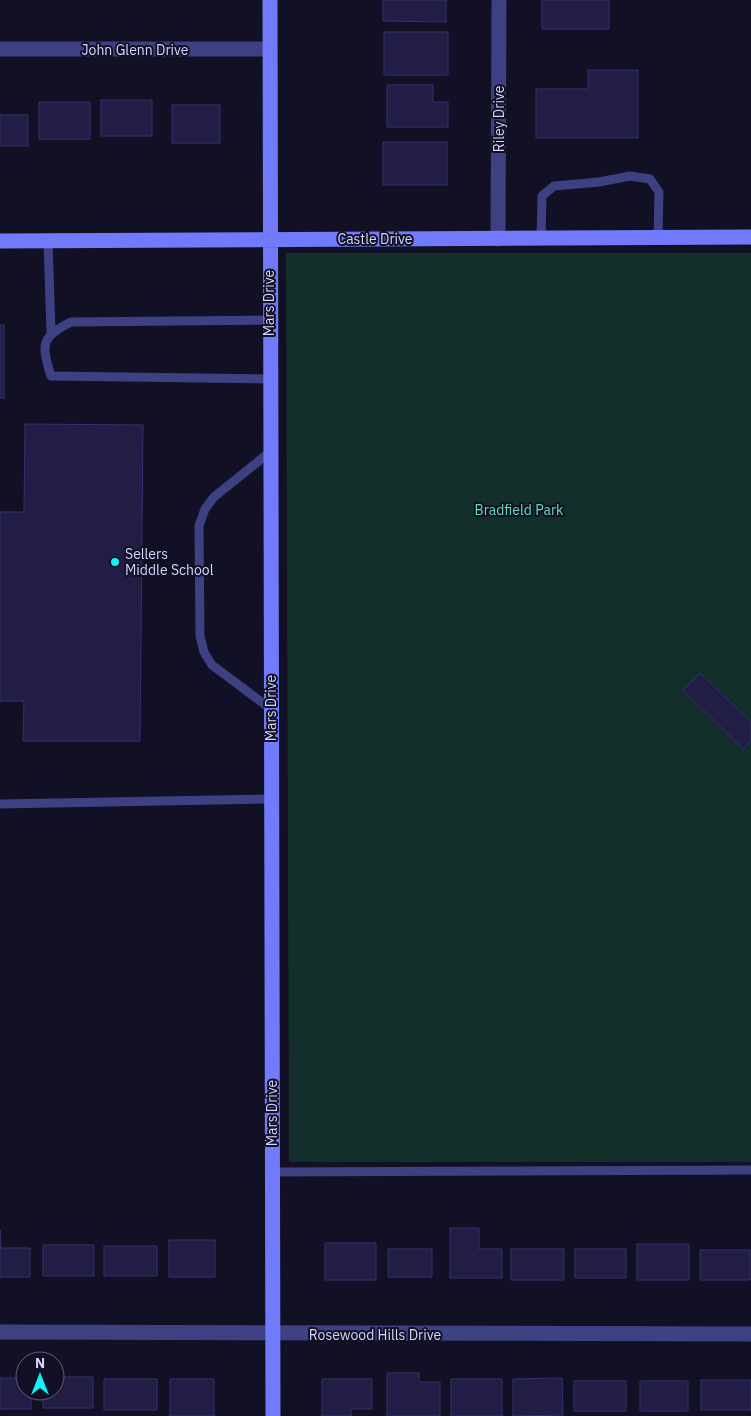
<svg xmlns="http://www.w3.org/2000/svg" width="751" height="1416" viewBox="0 0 751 1416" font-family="'IBM Plex Sans',sans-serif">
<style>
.green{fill:#132f2b}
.building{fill:#211d45;stroke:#363070}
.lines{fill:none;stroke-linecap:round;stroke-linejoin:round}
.lane{stroke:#3d4182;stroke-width:9}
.street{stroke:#3d4182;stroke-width:15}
.secondary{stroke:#707afa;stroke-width:15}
.poi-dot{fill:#09f5f6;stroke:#111025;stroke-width:2}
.labels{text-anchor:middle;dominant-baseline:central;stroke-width:4;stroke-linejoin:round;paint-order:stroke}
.street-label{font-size:14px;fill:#d6d6fd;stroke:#111025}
.park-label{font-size:14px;fill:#64dbb2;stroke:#111025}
.poi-label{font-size:14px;fill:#d6d6fd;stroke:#111025;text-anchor:start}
</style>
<rect width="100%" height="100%" fill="#111025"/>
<!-- green -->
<path class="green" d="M286,253H751V1162H289Z"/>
<!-- building -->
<path class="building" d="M383,0H446V22L383,21Z
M542,0H609V29H542Z
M384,32H448V75H384Z
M588,70H638V138H536V89H588Z
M387,85H433V102H448V127H387Z
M101,100H152V136H101Z
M39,102H90V139H39Z
M172,105H220V143H172Z
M0,115H28V146H0Z
M383,142H447V185H383Z
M0,325H4V398H0Z
M25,424L143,425L140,741H23L24,701H0V512H24Z
M700,673L751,722V741L743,749L683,690Z
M450,1228H479V1249H502V1278H450Z
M0,1230L1,1248H30V1277H0Z
M169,1240H215V1277H169Z
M325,1243H376V1280H325Z
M637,1244H689V1280H637Z
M43,1245H94V1276H43Z
M104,1246H157V1276H104Z
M388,1249H432V1277H388Z
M511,1249H564V1280H511Z
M575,1249H626V1278H575Z
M700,1250H750V1280H700Z
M387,1373H419V1382H440V1416H387Z
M55,1377H93V1408H43V1391H55Z
M0,1378H25V1391H31V1409H0Z
M562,1378L563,1415L513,1416V1379Z
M104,1379H157V1410H104Z
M170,1379H214V1416H170Z
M322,1379H372V1409H351V1416H322Z
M451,1379H502V1416H451Z
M701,1380H751V1410H701Z
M574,1381H626V1411H574Z
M640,1381H688V1411H640Z"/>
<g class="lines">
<!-- lane -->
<path class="lane" d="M541,238L542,196L554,186L599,182L630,176L650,179L659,192L658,238
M48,241L51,332
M269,320L71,322C41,337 41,344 51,376L270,379
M270,452L214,497L205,509L199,526L200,636L204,652L212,665L271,709
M0,804L271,799
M273,1172L751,1170"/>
<!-- street -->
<path class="street" d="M0,49H270
M498,239L499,0
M0,1332L751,1334"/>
<!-- secondary -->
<path class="secondary" d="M270,0L273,1416
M0,241L751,237"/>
</g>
<!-- markers -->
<circle class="poi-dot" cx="115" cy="562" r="5"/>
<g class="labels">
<!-- street labels -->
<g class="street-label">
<text x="135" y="50">John Glenn Drive</text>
<text transform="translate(499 119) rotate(-90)">Riley Drive</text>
<text x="375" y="239">Castle Drive</text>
<text transform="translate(269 303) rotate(-90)">Mars Drive</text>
<text transform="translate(271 708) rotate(-90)">Mars Drive</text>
<text transform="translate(272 1113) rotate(-90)">Mars Drive</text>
<text x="375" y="1335">Rosewood Hills Drive</text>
</g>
<!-- park labels -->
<g class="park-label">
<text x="519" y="510">Bradfield Park</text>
</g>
<!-- poi labels -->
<g class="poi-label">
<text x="125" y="554">Sellers<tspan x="125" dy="16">Middle School</tspan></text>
</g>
</g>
<!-- north arrow -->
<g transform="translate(40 1376)"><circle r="24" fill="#111025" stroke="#605f7b"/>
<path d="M0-4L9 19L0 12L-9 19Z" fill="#09f5f6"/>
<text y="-8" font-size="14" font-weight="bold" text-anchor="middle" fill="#d6d6fd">N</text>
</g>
</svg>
